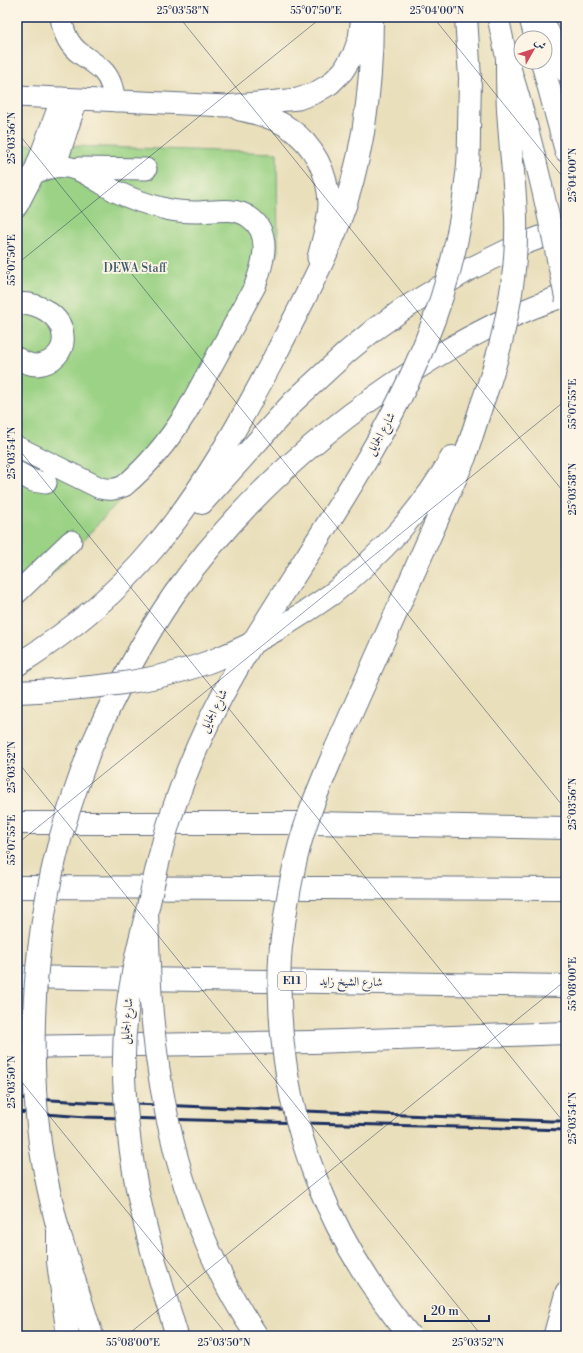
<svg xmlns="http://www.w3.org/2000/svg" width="583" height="1353" viewBox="0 0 583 1353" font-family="'Libre Bodoni',Amiri,serif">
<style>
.green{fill:#9bd285;stroke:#5b8072}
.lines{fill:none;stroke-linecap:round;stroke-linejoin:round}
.minor-casing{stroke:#636d7f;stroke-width:23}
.major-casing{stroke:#636d7f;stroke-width:24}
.highway-casing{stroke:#636d7f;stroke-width:24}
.minor{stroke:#fff;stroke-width:21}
.major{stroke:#fff;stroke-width:22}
.highway{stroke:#fff;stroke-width:22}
.rail{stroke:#1b2f5e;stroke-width:3}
.minor-bridge-casing{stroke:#636d7f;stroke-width:23;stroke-linecap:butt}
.major-bridge-casing{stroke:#636d7f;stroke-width:24;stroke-linecap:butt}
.highway-bridge-casing{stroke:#636d7f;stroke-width:24;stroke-linecap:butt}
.minor-bridge{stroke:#fff;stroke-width:21}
.major-bridge{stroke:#fff;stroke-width:22}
.highway-bridge{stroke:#fff;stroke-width:22}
.ticks{fill:none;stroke:#1b2f5e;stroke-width:1;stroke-opacity:0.45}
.labels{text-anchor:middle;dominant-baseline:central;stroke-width:3.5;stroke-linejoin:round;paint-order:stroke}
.shield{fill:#fcf5e5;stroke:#5e6a86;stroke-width:1}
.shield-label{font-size:11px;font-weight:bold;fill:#1b2f5e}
.park-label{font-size:12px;fill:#3b5868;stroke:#fcf5e5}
.street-label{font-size:12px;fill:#1b2f5e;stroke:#fcf5e5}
.neatline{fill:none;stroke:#1b2f5e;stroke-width:1.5}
.ticks-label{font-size:10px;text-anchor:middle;fill:#1b2f5e}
</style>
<rect width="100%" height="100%" fill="#fcf5e5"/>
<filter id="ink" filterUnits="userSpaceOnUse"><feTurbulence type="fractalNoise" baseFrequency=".025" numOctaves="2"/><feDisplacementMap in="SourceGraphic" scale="8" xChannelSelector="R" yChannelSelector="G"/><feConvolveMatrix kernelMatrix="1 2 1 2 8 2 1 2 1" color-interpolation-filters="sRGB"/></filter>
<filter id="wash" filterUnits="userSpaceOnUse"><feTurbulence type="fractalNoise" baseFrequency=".012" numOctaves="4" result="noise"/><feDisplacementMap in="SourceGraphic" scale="16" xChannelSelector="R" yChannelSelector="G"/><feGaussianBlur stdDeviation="0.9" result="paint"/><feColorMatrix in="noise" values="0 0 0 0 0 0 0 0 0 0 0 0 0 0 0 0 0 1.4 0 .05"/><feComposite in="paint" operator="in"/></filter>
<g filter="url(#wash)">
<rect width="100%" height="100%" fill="#e9dfbb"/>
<!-- green -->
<path class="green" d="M17,144L277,153L278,254L173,441L59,567L17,606Z"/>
</g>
<g filter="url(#ink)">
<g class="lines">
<defs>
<path id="minor" d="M61,17C63,31 69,46 81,54C89,60 98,65 104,72C111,80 113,90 115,101
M498,17L507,60
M542,17L566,72
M17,96L226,106L298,99L315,93L330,84L343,71L353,55L359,38L362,17
M240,110C257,114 275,118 289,128C314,145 328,173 329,203C329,221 322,241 318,258
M55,167L77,99
M79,168L146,169
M17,206L34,173L62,98
M17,304C36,301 62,315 63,336C65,351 52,364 37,365C30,365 23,362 17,358
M17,447L100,488C109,490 115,490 124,486C149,465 169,440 186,413L255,286C263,264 273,233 249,217C234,206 213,212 196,212C187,212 175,211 166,209C149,205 131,199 115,191C96,181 77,163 54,167C47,168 40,171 34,173
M17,472L33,481L46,483
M17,593L71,541
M554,1336L566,1292"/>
<path id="major" d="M466,17L470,78L469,129
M530,17L536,38
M542,62L566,151
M89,752C113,697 140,643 175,593C239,504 321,430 413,371C461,340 512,313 566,295
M61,1238L92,1336"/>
<path id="highway" d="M561,62L566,69
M202,503L293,402L347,352L375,329L405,308L468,270L517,246L566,228
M332,594C382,554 421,512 452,457
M17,665C66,634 117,593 154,548C202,491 238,426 273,360C295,316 319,274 337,228C363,162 372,88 372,17
M336,748L465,457L481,407
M17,823H312L566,828
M17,887L566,889
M17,977L566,986
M17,1047L313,1042L566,1033
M58,1229V1262L68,1336"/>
</defs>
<!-- minor casing -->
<use href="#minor" class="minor-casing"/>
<!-- major casing -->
<use href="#major" class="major-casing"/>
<!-- highway casing -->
<use href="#highway" class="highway-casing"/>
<!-- minor -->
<use href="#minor" class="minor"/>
<!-- major -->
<use href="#major" class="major"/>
<!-- highway -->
<use href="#highway" class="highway"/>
<!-- rail -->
<path class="rail" d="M17,1098L86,1102L550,1121H566
M17,1112L86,1117L566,1130"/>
<defs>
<path id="minor-bridge" d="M510,68C534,144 550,222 566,300"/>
<path id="major-bridge" d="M58,1229C51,1201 44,1172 40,1143C27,1041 34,935 61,836C69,807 79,780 89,752
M177,1336C165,1295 151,1253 142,1211C133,1174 128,1134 125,1096C122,1055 125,1013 133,973C136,954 141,935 146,916C154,881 161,844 173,810C189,763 209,717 234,674C297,564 377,462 425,343C447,290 461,231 467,174C469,159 469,144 469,129"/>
<path id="highway-bridge" d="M481,407C503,346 518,283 516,217C515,186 511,155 509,123C507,102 507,81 507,60
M17,692C85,689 155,684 219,658C260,642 296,619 332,594
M336,748C326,772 315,796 307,821C294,858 287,899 282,938C279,959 279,980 280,1001C283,1126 331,1241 410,1336
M147,911C148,945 149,979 152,1014C162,1127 192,1241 257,1336"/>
</defs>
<!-- minor-bridge casing -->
<use href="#minor-bridge" class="minor-bridge-casing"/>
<!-- major-bridge casing -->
<use href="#major-bridge" class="major-bridge-casing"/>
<!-- highway-bridge casing -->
<use href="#highway-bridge" class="highway-bridge-casing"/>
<!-- minor-bridge -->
<use href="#minor-bridge" class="minor-bridge"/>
<!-- major-bridge -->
<use href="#major-bridge" class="major-bridge"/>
<!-- highway-bridge -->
<use href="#highway-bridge" class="highway-bridge"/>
</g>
</g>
<!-- ticks -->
<path class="ticks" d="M179,17L566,495M433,17L566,181M17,132L566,810M17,264L322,17M17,447L566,1125M17,761L482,1336M17,844L566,400M17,1076L228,1336M126,1336L566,980"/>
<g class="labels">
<!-- shield labels -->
<rect class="shield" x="278" y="972" width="28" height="18" rx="3"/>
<g class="shield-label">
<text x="292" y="981">E11</text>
</g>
<!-- park labels -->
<g class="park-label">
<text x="135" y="268">DEWA Staff</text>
</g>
<!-- street labels -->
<g class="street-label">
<text transform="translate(381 434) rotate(-61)">شارع الجمايل</text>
<text transform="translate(214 711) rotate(-63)">شارع الجمايل</text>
<text transform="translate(351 982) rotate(1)">شارع الشيخ زايد</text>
<text transform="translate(127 1021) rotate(-85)">شارع الجمايل</text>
</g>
</g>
<!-- margin -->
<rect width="583" height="1353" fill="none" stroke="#fcf5e5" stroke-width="44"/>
<!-- north arrow -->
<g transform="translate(533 50) rotate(51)"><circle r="19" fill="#fcf5e5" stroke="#a2a6af"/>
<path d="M0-3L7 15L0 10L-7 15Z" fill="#d1495b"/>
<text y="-6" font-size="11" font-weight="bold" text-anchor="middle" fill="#1b2f5e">ش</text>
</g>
<!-- scale -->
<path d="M425 1315v6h64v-6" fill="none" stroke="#1b2f5e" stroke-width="2"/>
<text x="431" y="1315" font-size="12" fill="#1b2f5e" stroke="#fcf5e5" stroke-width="3" paint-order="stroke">20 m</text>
<rect x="22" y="22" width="539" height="1309" class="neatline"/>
<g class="ticks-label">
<text x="183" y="14">25°03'58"N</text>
<text x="316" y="14">55°07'50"E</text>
<text x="437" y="14">25°04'00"N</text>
<text transform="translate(11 138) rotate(-90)" y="4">25°03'56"N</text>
<text transform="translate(572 175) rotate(-90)" y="4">25°04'00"N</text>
<text transform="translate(11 260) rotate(-90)" y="4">55°07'50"E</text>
<text transform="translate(572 404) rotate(-90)" y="4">55°07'55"E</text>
<text transform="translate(11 453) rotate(-90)" y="4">25°03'54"N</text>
<text transform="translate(572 489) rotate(-90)" y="4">25°03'58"N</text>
<text transform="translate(11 767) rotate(-90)" y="4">25°03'52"N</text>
<text transform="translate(572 804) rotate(-90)" y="4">25°03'56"N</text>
<text transform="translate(11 840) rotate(-90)" y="4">55°07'55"E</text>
<text transform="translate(572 984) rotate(-90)" y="4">55°08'00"E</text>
<text transform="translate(11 1082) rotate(-90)" y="4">25°03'50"N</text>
<text transform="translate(572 1118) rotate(-90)" y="4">25°03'54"N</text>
<text x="133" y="1346">55°08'00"E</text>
<text x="224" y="1346">25°03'50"N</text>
<text x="478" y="1346">25°03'52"N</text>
</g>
</svg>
